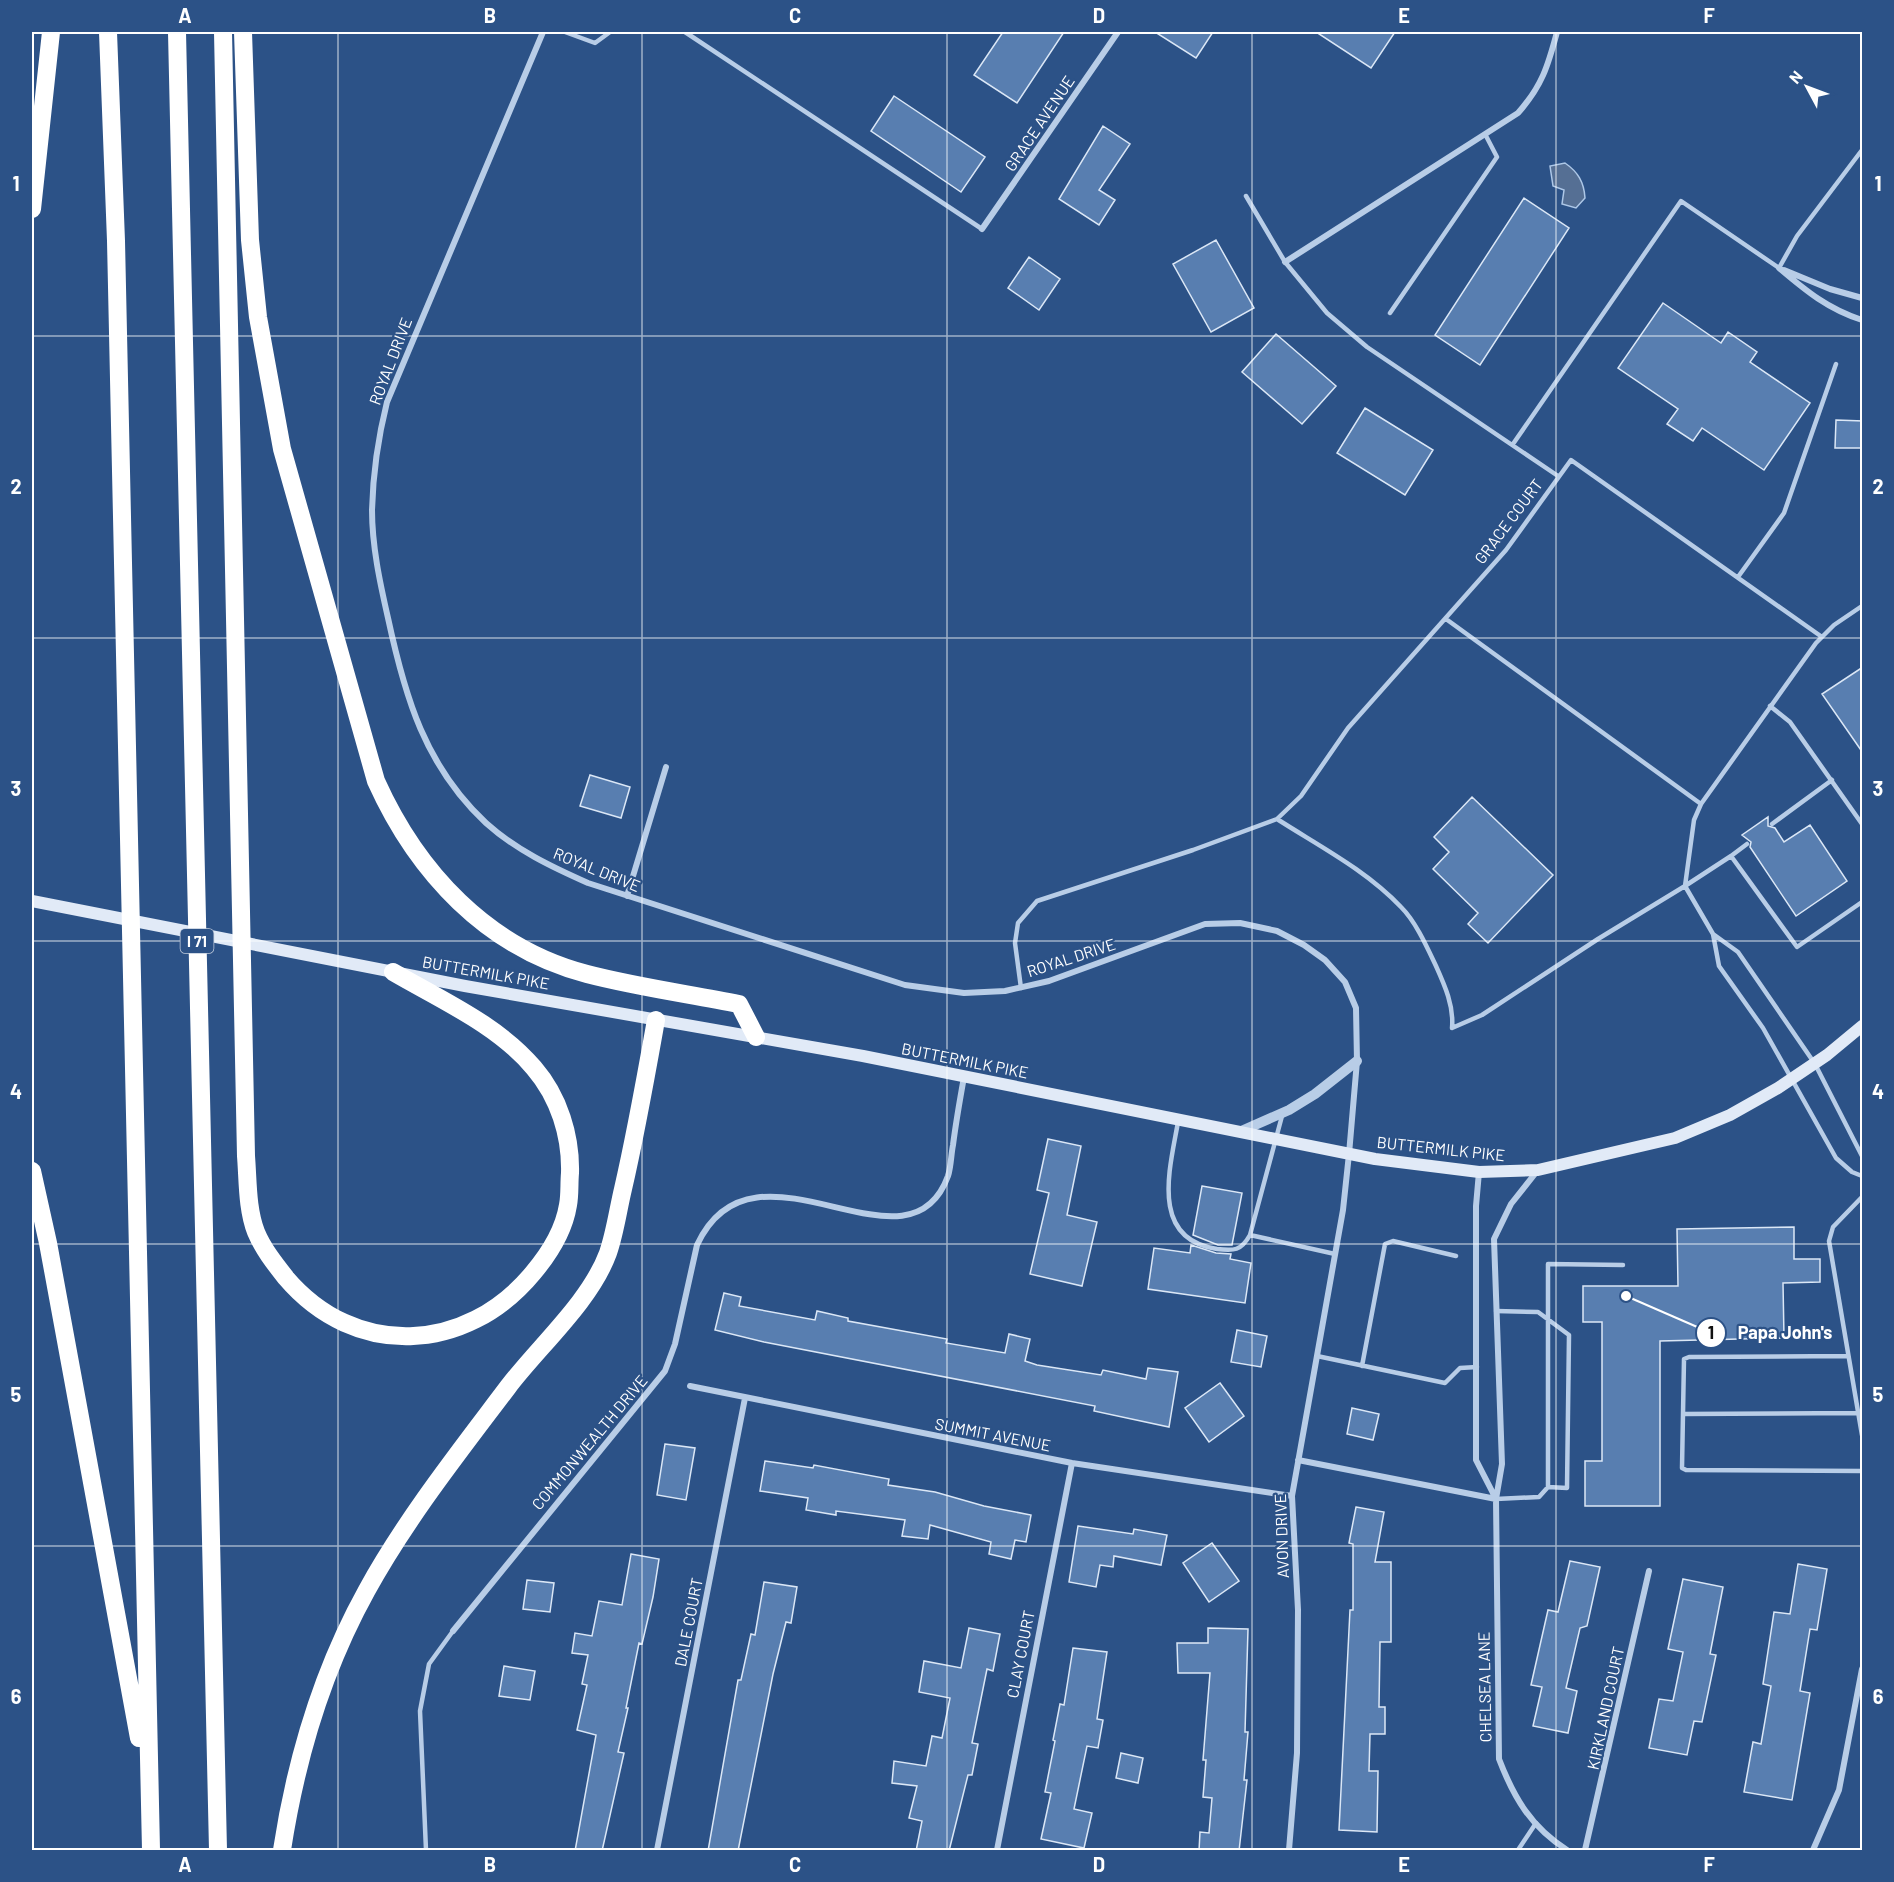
<svg xmlns="http://www.w3.org/2000/svg" width="1894" height="1882" viewBox="0 0 1894 1882" font-family="Barlow,sans-serif">
<style>
.water{fill:#556f94;stroke:#adc7e7;stroke-width:1.5}
.building{fill:#587eb0;stroke:#dbe7f6;stroke-width:1.5}
.lines{fill:none;stroke-linecap:round;stroke-linejoin:round}
.service{stroke:#b8cde7;stroke-width:4.5}
.minor{stroke:#b8cde7;stroke-width:6}
.tertiary{stroke:#b8cde7;stroke-width:10}
.secondary{stroke:#e1eaf7;stroke-width:12}
.motorway{stroke:#fff;stroke-width:18}
.grid{fill:none;stroke:#fff;stroke-width:1.5;stroke-opacity:0.55}
.labels{text-anchor:middle;dominant-baseline:central;stroke-width:4.5;stroke-linejoin:round;paint-order:stroke}
.shield{fill:#2c5287;stroke:#c0cbdb;stroke-width:1.5}
.shield-label{font-size:15px;font-weight:bold;fill:#fff}
.street-label{font-size:16px;fill:#fff;stroke:#2c5287}
.leader{fill:none;stroke:#fff;stroke-width:2}
.callout-dot{fill:#fff;stroke:#2c5287;stroke-width:2}
.mark-label{font-size:18px;text-anchor:middle;font-weight:bold;fill:#111}
.callout-label{font-size:18px;text-anchor:middle;font-weight:bold;fill:#fff;stroke:#2c5287;stroke-width:4.5;stroke-linejoin:round;paint-order:stroke}
.neatline{fill:none;stroke:#fff;stroke-width:2}
.grid-label{font-size:20px;text-anchor:middle;font-weight:bold;fill:#fff}
</style>
<rect width="100%" height="100%" fill="#2c5287"/>
<!-- water -->
<path class="water" d="M1565,163C1578,172 1584,182 1585,198L1576,208L1562,204L1564,190L1553,186L1550,166Z"/>
<!-- building -->
<path class="building" d="M1003,32H1064L1017,103L974,75Z
M1155,32H1213L1196,58Z
M1316,32H1395L1371,68Z
M894,96L985,157L961,192L871,131Z
M1103,126L1130,144L1099,190L1115,200L1099,225L1059,199Z
M1524,198L1569,228L1480,365L1435,335Z
M1216,240L1254,308L1211,332L1173,264Z
M1029,257L1060,279L1039,310L1008,288Z
M1663,303L1721,343L1728,332L1757,352L1750,362L1810,403L1764,470L1702,428L1693,441L1667,424L1678,409L1618,368Z
M1276,334L1336,386L1302,424L1242,372Z
M1365,408L1433,450L1405,495L1337,453Z
M1836,420L1863,421V448H1835Z
M1863,667V753L1822,694Z
M590,775L630,787L621,818L580,806Z
M1472,797L1553,875L1488,943L1468,924L1478,913L1433,869L1449,852L1434,837Z
M1768,817V826L1775,828L1784,842L1810,825L1847,881L1796,916L1750,847L1751,842L1742,835Z
M1048,1139L1081,1146L1067,1215L1097,1222L1082,1286L1030,1274L1049,1193L1037,1190Z
M1202,1186L1242,1193L1232,1245H1218L1193,1235Z
M1794,1227V1259H1820V1282L1783,1283L1784,1338L1660,1341V1506H1585V1461H1602V1322H1583V1286H1678L1677,1229Z
M1191,1245L1216,1253L1231,1254L1230,1259L1251,1263L1245,1303L1148,1289L1154,1248L1190,1253Z
M724,1293L741,1297L739,1306L815,1320L817,1311L848,1318V1321L947,1339L946,1343L1005,1353L1009,1334L1030,1339L1025,1361L1037,1365L1101,1375L1103,1370L1146,1379L1148,1368L1178,1372L1169,1427L1094,1411L1095,1406L764,1342L715,1330Z
M1237,1330L1267,1336L1261,1367L1231,1362Z
M1220,1383L1244,1416L1209,1442L1185,1408Z
M1352,1408L1379,1414L1373,1440L1347,1434Z
M665,1444L695,1448L686,1500L657,1495Z
M765,1461L813,1468L814,1465L889,1479L888,1485L935,1492L984,1506L1031,1515L1026,1542L1015,1540L1011,1559L989,1554L991,1542L930,1525L928,1539L902,1536L905,1520L836,1511V1515L806,1510L808,1498L760,1491Z
M1356,1507L1384,1512L1375,1562H1391V1642H1380L1379,1707H1385V1734H1370L1369,1771H1378L1377,1832L1339,1830L1350,1610H1353V1544L1349,1543Z
M1078,1526L1133,1534L1134,1529L1167,1535L1161,1565L1114,1556L1113,1567L1100,1565L1096,1587L1069,1582Z
M1212,1543L1239,1581L1209,1602L1183,1563Z
M631,1554L659,1559L653,1597L642,1644L639,1643L626,1708H628L618,1752L624,1753L602,1851H575L596,1735L577,1730L587,1685L582,1684L588,1655L572,1653L575,1633L592,1636L599,1601L622,1605Z
M1570,1561L1600,1567L1587,1626L1580,1628L1566,1688L1577,1691L1568,1733L1533,1726L1542,1687L1531,1685L1548,1610L1558,1612Z
M1798,1564L1827,1569L1817,1630L1810,1629L1800,1691L1810,1693L1792,1800L1744,1792L1753,1742L1761,1744L1771,1686L1763,1684L1774,1612L1790,1614Z
M1683,1579L1723,1587L1710,1654L1716,1655L1702,1722L1694,1721L1687,1755L1649,1748L1659,1699L1673,1701L1683,1652L1668,1649Z
M527,1580L554,1583L550,1612L523,1609Z
M764,1582L797,1587L791,1623L786,1622L773,1674L738,1851H708L738,1680H741L751,1634L755,1635Z
M969,1628L1000,1634L993,1671L987,1669L972,1743L978,1744L972,1775H968L949,1851H916L922,1821L909,1818L917,1786L892,1783L894,1761L926,1766L932,1736L942,1738L950,1698L919,1692L924,1661L961,1668Z
M1208,1628L1248,1629L1245,1732H1248L1244,1780H1247L1239,1851H1199L1200,1832L1209,1833L1212,1798L1203,1797L1206,1760H1203L1210,1673H1178L1177,1643H1208Z
M1073,1648L1107,1652L1097,1719L1103,1720L1098,1748L1087,1746L1074,1809L1092,1813L1084,1848L1041,1839L1051,1793L1045,1792L1055,1741L1053,1740L1060,1704L1064,1705Z
M504,1666L535,1671L530,1700L499,1696Z
M1121,1753L1143,1758L1138,1783L1116,1778Z"/>
<g class="lines">
<!-- service -->
<path class="service" d="M565,32L595,43L610,32
M685,32L982,229
M1246,196L1285,262L1327,313L1367,347L1558,476
M1390,313L1497,157L1485,134
M1513,444L1681,201L1779,268L1797,236L1862,150
M1738,577L1784,513L1836,364
M1446,619L1701,804
M1770,706L1790,722L1862,824
M1277,819L1301,796L1348,728L1506,550L1571,460L1822,637
M1772,824L1832,780
M1731,856L1747,844
M1862,902L1797,947L1731,856L1685,886L1713,934L1719,966L1763,1028L1836,1158L1852,1172L1862,1176
M1713,934L1738,952L1815,1064L1862,1156
M1021,988L1015,943L1018,923L1037,901L1193,850L1277,819C1319,846 1366,870 1401,907C1416,922 1427,947 1436,966C1445,986 1454,1006 1452,1028L1482,1015L1598,939L1685,886L1694,820L1701,804L1816,643L1834,625L1862,606
M1178,1122C1170,1168 1149,1239 1217,1249C1234,1251 1241,1251 1250,1235L1282,1116
M1862,1197L1833,1227L1829,1241L1862,1435
M1250,1235L1335,1254
M1317,1356L1445,1383L1460,1368L1477,1367
M1848,1356L1689,1357L1684,1359L1682,1468L1686,1470L1862,1471
M1362,1366L1385,1244L1393,1241L1456,1256
M1683,1414L1858,1413
M1548,1487V1264L1623,1265
M1496,1499L1539,1497L1548,1487L1567,1488L1569,1335L1538,1312L1496,1311
M426,1850L420,1711L429,1664L453,1631
M1518,1850L1536,1823"/>
<!-- minor -->
<path class="minor" d="M543,32L387,402C378,438 373,473 372,510C372,546 380,583 388,618C405,697 425,766 486,823C516,850 552,867 588,883L905,985L964,993L1005,991L1049,981L1205,924L1240,923L1277,931L1304,945L1325,960L1345,982L1356,1008L1357,1061L1349,1154L1343,1210L1292,1496L1298,1610L1297,1753L1289,1850
M982,229L1118,32
M1285,262L1518,113C1542,86 1548,66 1557,32
M1779,268C1806,291 1828,309 1862,320
M1784,270L1830,289L1862,298
M627,896L666,767
M1538,1170L1511,1204L1494,1239L1502,1464L1496,1499L1499,1759C1514,1798 1531,1827 1567,1850
M1479,1172L1476,1206V1460L1496,1499
M690,1386L1072,1463L1292,1496
M1298,1460L1496,1499
M453,1631L665,1371L675,1344L697,1245C754,1122 908,1286 948,1176C951,1167 951,1155 953,1145C956,1122 960,1099 964,1077
M657,1850L745,1398
M997,1850L1072,1463
M1585,1850L1649,1571
M1813,1850L1839,1790L1862,1669"/>
<!-- tertiary -->
<path class="tertiary" d="M1239,1132L1289,1110L1315,1094L1357,1061"/>
<!-- secondary -->
<path class="secondary" d="M32,901L465,986L863,1056L1375,1159L1479,1172L1538,1170L1675,1138L1730,1115L1778,1088L1827,1055L1862,1026"/>
<!-- motorway -->
<path class="motorway" d="M108,32L116,241L151,1850
M177,32L218,1850
M223,32L246,1156C248,1181 247,1209 256,1232C263,1249 275,1264 286,1278C355,1359 466,1354 533,1273C549,1254 564,1230 568,1205C570,1195 569,1184 570,1173C571,1136 559,1097 534,1068C498,1025 441,1000 393,972
M243,32L250,240L258,317L282,449L376,781C417,872 487,948 587,974C637,987 689,994 739,1004L756,1037
M32,209L51,32
M32,1171L48,1243L139,1738
M282,1850C296,1759 322,1671 367,1590C406,1519 459,1452 508,1387C539,1346 590,1302 608,1253C615,1233 618,1210 623,1189C636,1133 646,1076 656,1020"/>
</g>
<!-- grid -->
<path class="grid" d="M338,32V1850M642,32V1850M947,32V1850M1252,32V1850M1556,32V1850M32,336H1862M32,638H1862M32,941H1862M32,1244H1862M32,1546H1862"/>
<g class="labels">
<!-- shield labels -->
<rect class="shield" x="180.5" y="929" width="33" height="24" rx="4.5"/>
<g class="shield-label">
<text x="197" y="941">I 71</text>
</g>
<!-- street labels -->
<g class="street-label">
<text transform="translate(1039 123) rotate(-56)">GRACE AVENUE</text>
<text transform="translate(390 361) rotate(-69)">ROYAL DRIVE</text>
<text transform="translate(1508 521) rotate(-53)">GRACE COURT</text>
<text transform="translate(597 869) rotate(22)">ROYAL DRIVE</text>
<text transform="translate(1071 957) rotate(-18)">ROYAL DRIVE</text>
<text transform="translate(486 972) rotate(10)">BUTTERMILK PIKE</text>
<text transform="translate(965 1060) rotate(11)">BUTTERMILK PIKE</text>
<text transform="translate(1441 1148) rotate(6)">BUTTERMILK PIKE</text>
<text transform="translate(993 1434) rotate(11)">SUMMIT AVENUE</text>
<text transform="translate(589 1442) rotate(-50)">COMMONWEALTH DRIVE</text>
<text transform="translate(1281 1536) rotate(-92)">AVON DRIVE</text>
<text transform="translate(688 1622) rotate(-79)">DALE COURT</text>
<text transform="translate(1020 1654) rotate(-79)">CLAY COURT</text>
<text transform="translate(1484 1687) rotate(-91)">CHELSEA LANE</text>
<text transform="translate(1605 1708) rotate(-78)">KIRKLAND COURT</text>
</g>
</g>
<!-- callouts -->
<path class="leader" d="M1626 1296L1711 1333"/>
<g class="callout-dot">
<circle cx="1626" cy="1296" r="6"/>
<circle cx="1711" cy="1333" r="15"/>
</g>
<g class="mark-label">
<text x="1711" y="1339">1</text>
</g>
<g class="callout-label">
<text x="1785" y="1339">Papa John's</text>
</g>
<!-- border -->
<rect width="1894" height="1882" fill="none" stroke="#2c5287" stroke-width="66"/>
<!-- north arrow -->
<g transform="translate(1807 87) rotate(311)" stroke="#2c5287" stroke-width="4.5" paint-order="stroke">
<path d="M0-4.5L10 22L0 15L-10 22Z" fill="#ffffff"/>
<text y="-9" font-size="16" font-weight="bold" text-anchor="middle" fill="#ffffff">N</text>
</g>
<rect x="33" y="33" width="1828" height="1816" class="neatline"/>
<g class="grid-label">
<text x="185" y="23">A</text>
<text x="490" y="23">B</text>
<text x="795" y="23">C</text>
<text x="1099" y="23">D</text>
<text x="1404" y="23">E</text>
<text x="1709" y="23">F</text>
<text x="16" y="191">1</text>
<text x="1878" y="191">1</text>
<text x="16" y="494">2</text>
<text x="1878" y="494">2</text>
<text x="16" y="796">3</text>
<text x="1878" y="796">3</text>
<text x="16" y="1099">4</text>
<text x="1878" y="1099">4</text>
<text x="16" y="1402">5</text>
<text x="1878" y="1402">5</text>
<text x="16" y="1704">6</text>
<text x="1878" y="1704">6</text>
<text x="185" y="1872">A</text>
<text x="490" y="1872">B</text>
<text x="795" y="1872">C</text>
<text x="1099" y="1872">D</text>
<text x="1404" y="1872">E</text>
<text x="1709" y="1872">F</text>
</g>
</svg>
